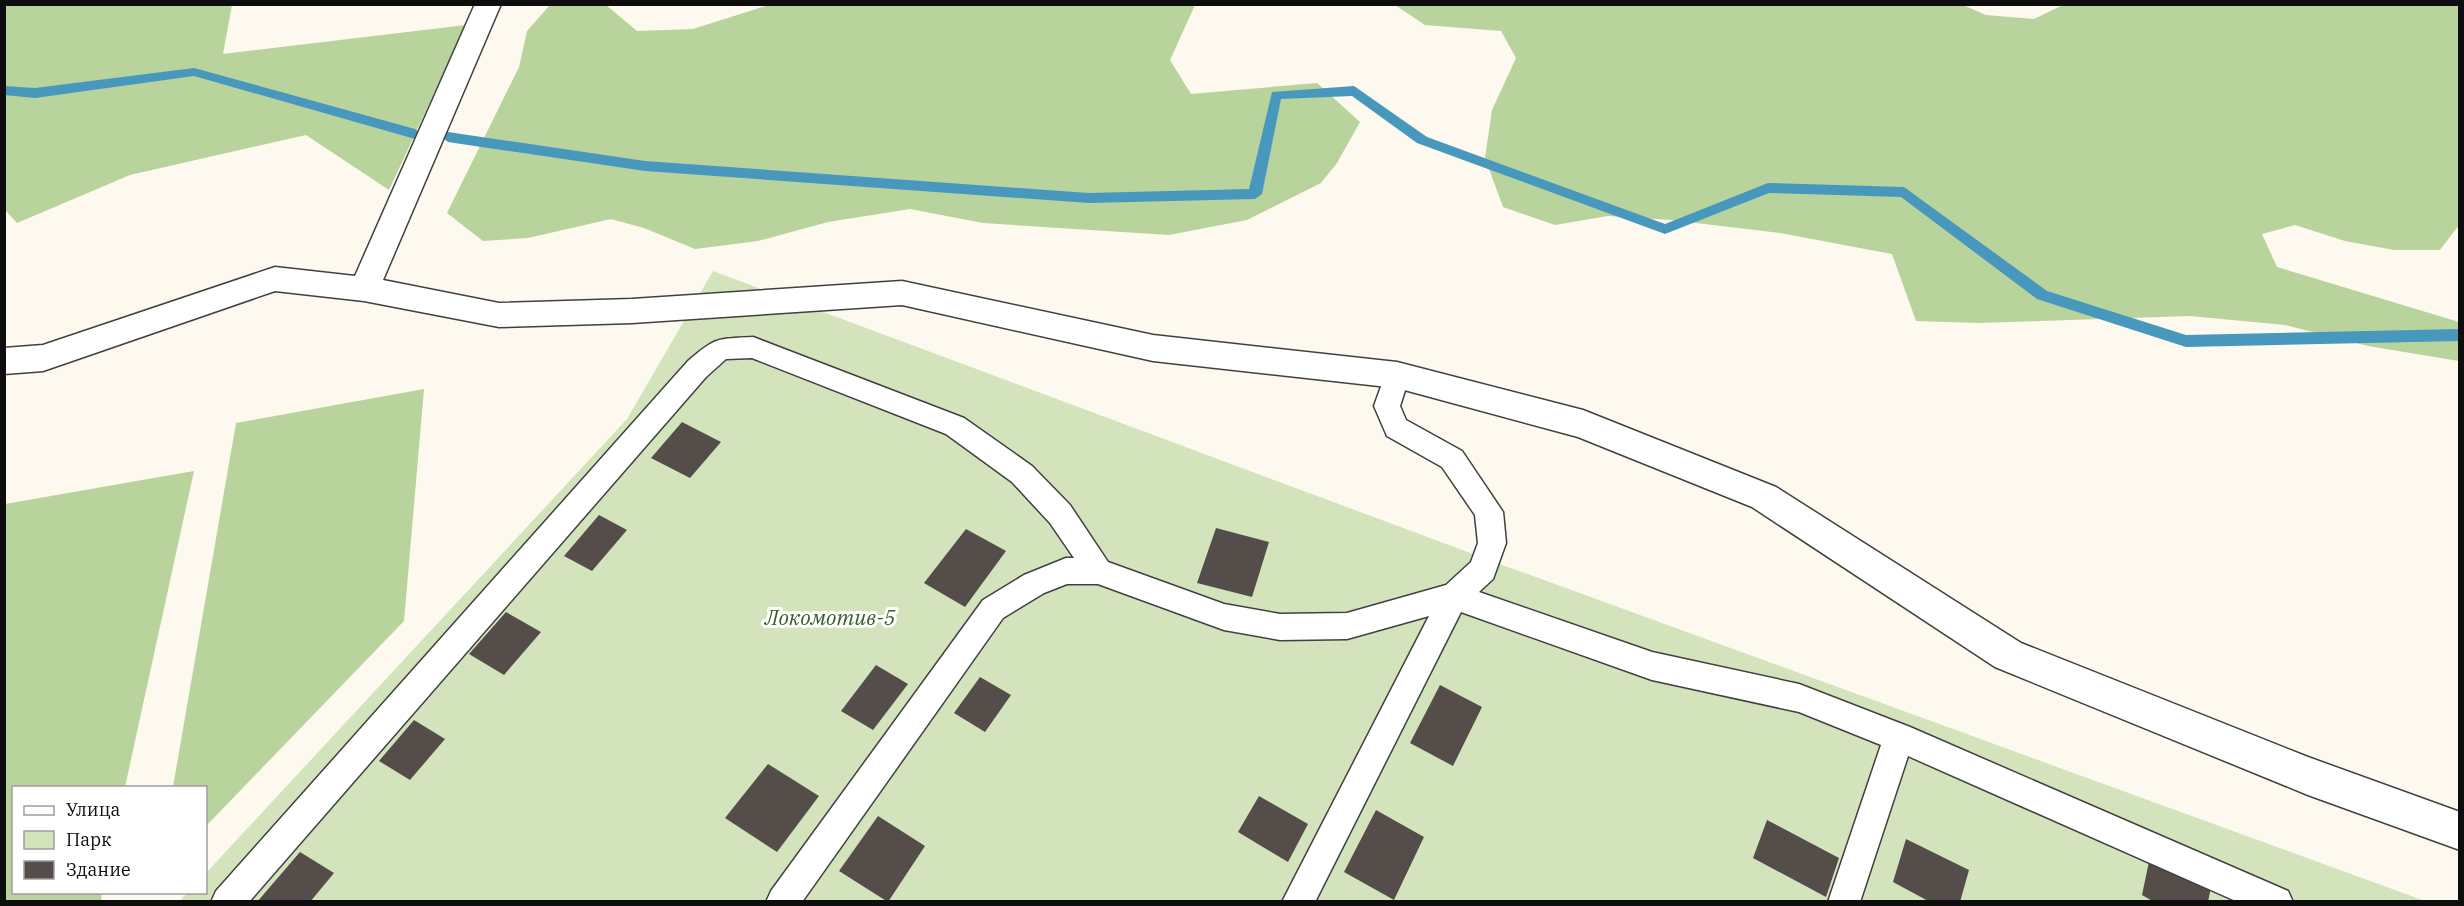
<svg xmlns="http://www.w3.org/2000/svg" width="2464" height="906" viewBox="0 0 2464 906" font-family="'IBM Plex Serif',serif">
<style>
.green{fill:#d3e4bc}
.forest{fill:#b9d39d}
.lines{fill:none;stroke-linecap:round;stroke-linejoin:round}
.stream{fill:#4898be;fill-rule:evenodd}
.building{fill:#544d4a}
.service-casing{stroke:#404040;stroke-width:3}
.minor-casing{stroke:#404040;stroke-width:3}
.service{fill:#fff;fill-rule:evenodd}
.minor{fill:#fff;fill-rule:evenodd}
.labels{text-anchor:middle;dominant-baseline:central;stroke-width:6;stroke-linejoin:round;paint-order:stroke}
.park-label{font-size:21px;font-style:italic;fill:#355d24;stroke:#fff}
</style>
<rect width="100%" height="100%" fill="#fdf9ee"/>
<!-- green -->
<path class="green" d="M713,271L1508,567L2425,901L179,902L187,893L206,892V873L627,419Z"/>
<!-- forest -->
<path class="forest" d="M772,4L1195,5L1170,60L1191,94L1317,83L1360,122L1337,163L1321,183L1247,220L1169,235L983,223L910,209L828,222L758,241L695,249L644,228L611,219L528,238L483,241L447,213L519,67L527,31L550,5H606L637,31L693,29Z
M4,5H232L223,54L466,25L389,190L306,135L130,175L17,223L5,210Z
M1963,5L1986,15L2034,19L2065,4L2459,5V225L2440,250H2394L2345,241L2295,225L2262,234L2277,267L2459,322V361L2368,346L2285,325L2190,316L1978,323L1916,321L1892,254L1780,233L1671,220L1608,216L1555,225L1503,207L1485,158L1492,110L1516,58L1501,31L1425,25L1395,5Z
M424,389L404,621L206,826V788L173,787L236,423Z
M194,471L125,787L14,788V892L102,893L101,901H5V504Z"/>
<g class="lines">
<!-- stream -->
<path class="stream" d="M194,68L415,129L421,134L415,139L194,76L35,98L4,95V86L35,88Z
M1354,86L1427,137L1665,224L1768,183L1904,187L2047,291L2186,335L2460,329V341L2186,347L2037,299L1901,197L1769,193L1665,234L1417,143L1352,96L1281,99L1262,194L1255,199L1089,203L645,171L448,142L442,137L448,132L645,161L1089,193L1249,189L1272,92Z"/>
</g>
<!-- building -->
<path class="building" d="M682,422L721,442L690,478L651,458Z
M599,515L627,530L592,571L564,556Z
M1216,528L1269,542L1252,597L1197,583Z
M966,529L1006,551L965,607L924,583Z
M506,612L541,632L504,675L469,654Z
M876,665L908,684L873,730L841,711Z
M980,677L1011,695L985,732L954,713Z
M1440,685L1482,707L1453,766L1410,743Z
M414,720L445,739L410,780L379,761Z
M768,764L819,796L777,852L725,818Z
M1259,796L1308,824L1288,862L1238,832Z
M1376,810L1424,837L1394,900L1344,872Z
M878,816L925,846L888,902L839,871Z
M1767,820L1839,858L1826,897L1753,858Z
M1906,839L1969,870L1960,902H1930L1893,882Z
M300,852L334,873L310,902H257Z
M2151,852L2212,882L2208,902H2154L2142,895Z"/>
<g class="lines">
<defs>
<path id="service" d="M753,337L964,418L1032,466L1070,505L1108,562L1224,604L1280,614L1347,613L1446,585L1471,562L1478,543L1475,515L1442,467L1387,436L1374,406L1388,367L1397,364L1406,367L1410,375L1400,406L1406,420L1462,451L1503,512L1506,543L1493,579L1479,592L1652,652L1799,684L1910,727L2288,891L2293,902H2238L1908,756L1860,902H1828L1881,745L1799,712L1652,680L1461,612L1315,902H1282L1429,616L1347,639L1280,640L1224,630L1098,584H1067L1044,593L1003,618L802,902H766L771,891L983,600L1024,575L1066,558H1074L1050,523L1012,482L946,434L752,358L726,359L706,377L249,902H211L216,891L688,361C716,337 716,339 753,337Z"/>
<path id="minor" d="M475,4H501L383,280L499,303L632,299L902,281L1153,335L1397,362L1583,410L1776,487L2021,643L2308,757L2460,812V850L2308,795L1995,667L1752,507L1578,437L1397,388L1153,361L902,305L632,323L499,327L364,301L275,291L43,371L4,374V348L43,345L275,267L355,276Z"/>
</defs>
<!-- service casing -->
<use href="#service" class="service-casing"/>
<!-- minor casing -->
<use href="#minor" class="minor-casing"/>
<!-- service -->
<use href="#service" class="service"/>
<!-- minor -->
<use href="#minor" class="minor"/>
</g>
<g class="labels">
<!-- park labels -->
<g class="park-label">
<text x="830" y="617">Локомотив-5</text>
</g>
</g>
<!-- border -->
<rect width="2464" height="906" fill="none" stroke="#0d0d0d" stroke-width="12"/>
<!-- legend -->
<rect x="12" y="786" width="195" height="108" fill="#ffffff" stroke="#9e9e9e" stroke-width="1.5"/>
<rect x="24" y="806" width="30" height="9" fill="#ffffff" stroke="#9e9e9e" stroke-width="1.5"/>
<text x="66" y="816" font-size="18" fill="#0d0d0d">Улица</text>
<rect x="24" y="831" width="30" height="18" fill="#d3e4bc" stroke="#9e9e9e" stroke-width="1.5"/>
<text x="66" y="846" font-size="18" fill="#0d0d0d">Парк</text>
<rect x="24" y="861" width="30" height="18" fill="#544d4a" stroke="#9e9e9e" stroke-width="1.5"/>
<text x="66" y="876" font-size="18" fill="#0d0d0d">Здание</text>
</svg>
